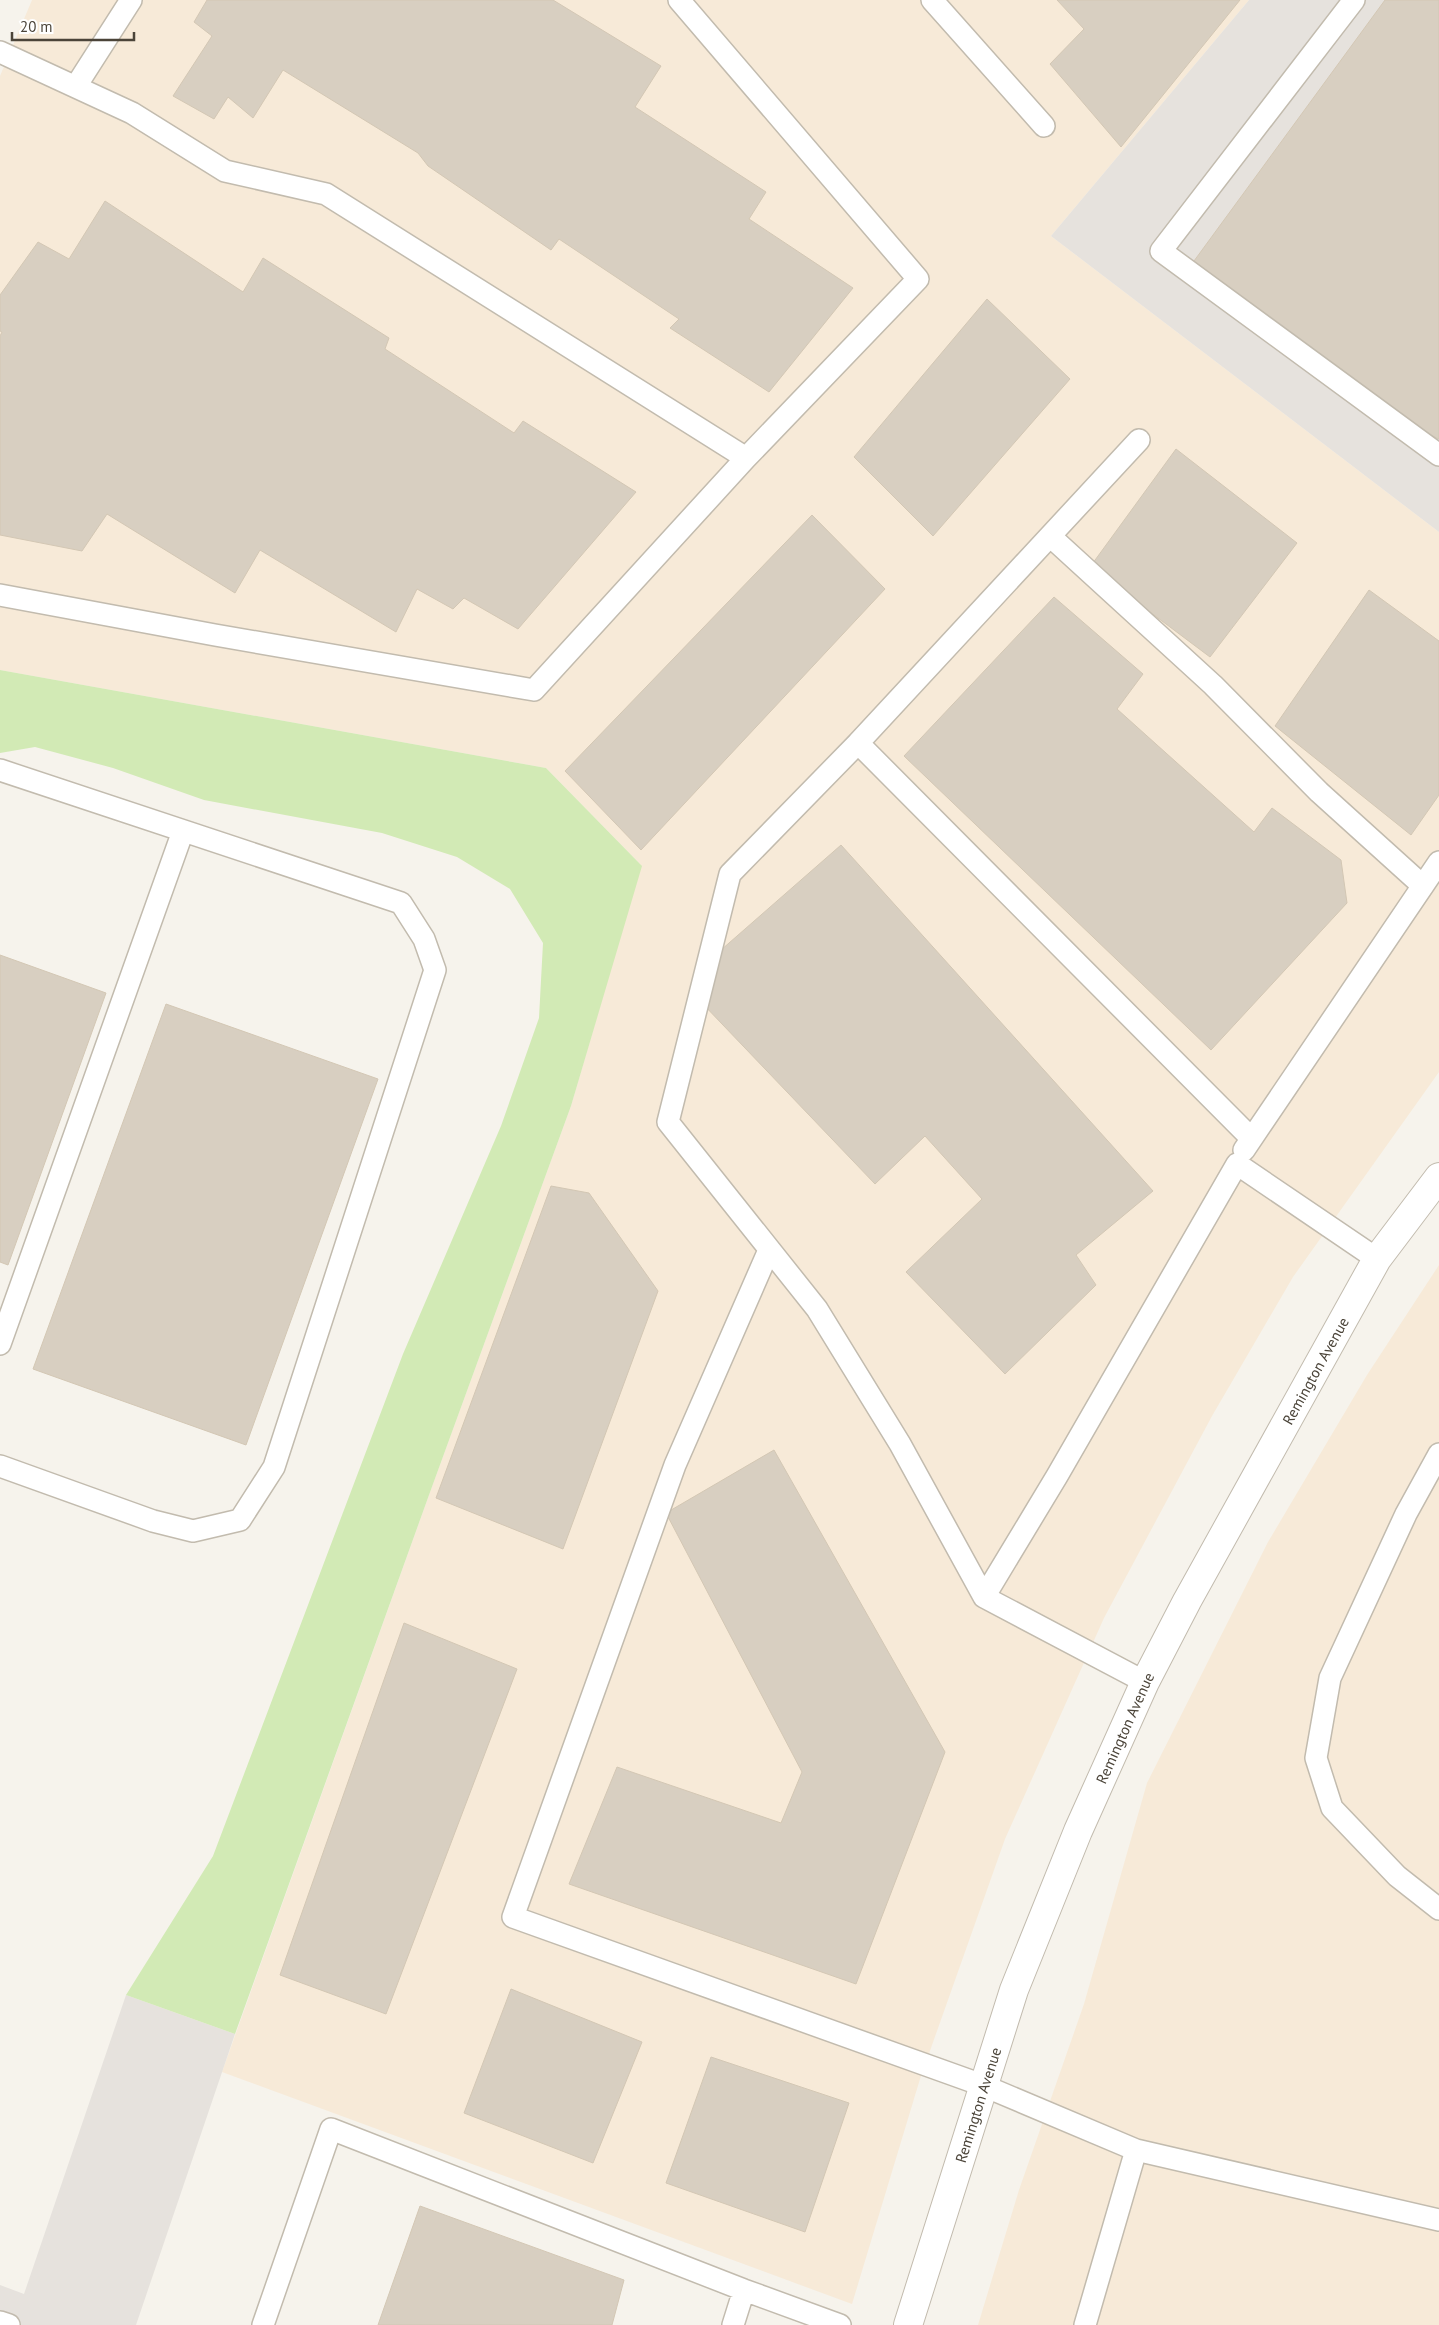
<svg xmlns="http://www.w3.org/2000/svg" width="1439" height="2325" viewBox="0 0 1439 2325" font-family="'PT Sans',sans-serif">
<style>
.commercial{fill:#f7ead8}
.industrial{fill:#e6e2dd}
.green{fill:#d2eab5}
.building{fill:#d8cfc1;stroke:#d3c7b4}
.lines{fill:none;stroke-linecap:round;stroke-linejoin:round}
.service-casing{stroke:#c2bbae;stroke-width:24}
.minor-casing{stroke:#c2bbae;stroke-width:30}
.service{stroke:#fff;stroke-width:21}
.minor{stroke:#fff;stroke-width:28}
.labels{text-anchor:middle;dominant-baseline:central;stroke-width:5;stroke-linejoin:round;paint-order:stroke}
.street-label{font-size:15px;fill:#4b4439;stroke:#fff}
</style>
<rect width="100%" height="100%" fill="#f6f3ec"/>
<!-- commercial -->
<path class="commercial" d="M32,0H1249L1051,236L1439,532V1072L1293,1277L1212,1416L1104,1618L1005,1839L920,2079L852,2304L222,2072L429,1495L571,1106L641,865L546,768L0,670V76Z
M1439,1265V2325H978L1019,2190L1084,2004L1147,1783L1268,1542L1367,1375Z"/>
<!-- industrial -->
<path class="industrial" d="M1249,0H1439V532L1051,236Z
M126,1995L235,2034L136,2325H0V2285L24,2294Z"/>
<!-- green -->
<path class="green" d="M0,670L546,768L642,866L571,1106L429,1495L235,2034L126,1995L213,1856L403,1354L501,1126L539,1018L543,943L510,889L457,857L382,833L204,800L113,768L35,747L0,753Z"/>
<!-- building -->
<path class="building" d="M207,0H553L661,66L635,107L766,192L749,219L853,288L769,392L670,328L679,319L559,239L551,250L428,166L418,153L283,70L253,118L228,97L214,119L173,96L212,36L194,22Z
M1057,0H1240L1121,147L1050,64L1084,29Z
M1385,0H1439V439L1398,420L1194,261Z
M105,201L243,292L263,258L389,338L385,349L514,433L523,421L636,492L518,629L464,598L453,609L417,589L396,632L260,550L235,593L107,514L82,551L0,535V336L2,332L0,331V295L38,242L69,259Z
M987,299L1070,379L933,536L854,457Z
M1176,449L1297,543L1210,657L1090,567Z
M812,515L885,589L641,850L565,771Z
M1369,590L1439,641V795L1411,835L1275,726Z
M1054,597L1143,674L1117,709L1254,832L1272,808L1341,860L1347,903L1211,1050L904,756Z
M841,845L1153,1191L1076,1255L1096,1285L1005,1374L906,1272L982,1199L925,1136L875,1184L701,1002L721,950Z
M0,955L106,993L8,1265L0,1262Z
M166,1004L378,1079L246,1445L33,1369Z
M551,1186L589,1193L658,1291L563,1549L436,1498Z
M774,1450L945,1752L856,1984L569,1884L617,1767L781,1823L802,1772L666,1513Z
M404,1623L517,1669L386,2014L280,1975Z
M511,1989L642,2042L593,2163L464,2113Z
M711,2057L849,2103L805,2232L666,2183Z
M420,2206L624,2280L612,2325H378Z"/>
<g class="lines">
<defs>
<path id="service" d="M932,0L1044,126
M1354,0L1161,251L1439,455
M0,52L132,113L225,171L326,194L746,458L918,279L679,0
M76,86L131,0
M1050,536L1213,685L1319,792L1423,886
M0,595L215,635L534,690L746,458
M858,743L1251,1138
M0,770L401,903L424,939L435,970L274,1467L240,1520L193,1531L153,1521L0,1466
M1244,1150L1439,862
M769,1250L675,1465L513,1917L982,2085L1136,2150L1439,2220
M0,1344L183,831
M1439,1454L1406,1514L1330,1678L1316,1758L1332,1808L1397,1876L1439,1909
M984,1597L900,1444L817,1309L668,1122L730,874L858,743L1139,440
M1145,1682L984,1597L1057,1476L1237,1164L1377,1259
M0,2322L9,2325
M263,2325L331,2129L744,2290L840,2325
M733,2325L744,2290
M1085,2325L1136,2150"/>
<g id="minor">
<path id="s1" d="M908,2325L1014,1990L1078,1831L1145,1682L1187,1601L1377,1259L1439,1177"/>
</g>
</defs>
<!-- service casing -->
<use href="#service" class="service-casing"/>
<!-- minor casing -->
<use href="#minor" class="minor-casing"/>
<!-- service -->
<use href="#service" class="service"/>
<!-- minor -->
<use href="#minor" class="minor"/>
</g>
<g class="labels">
<!-- street labels -->
<g class="street-label">
<text stroke="none"><textPath href="#s1" startOffset="1041">Remington Avenue</textPath></text>
<text stroke="none"><textPath href="#s1" startOffset="636">Remington Avenue</textPath></text>
<text stroke="none"><textPath href="#s1" startOffset="231">Remington Avenue</textPath></text>
</g>
</g>
<!-- scale -->
<path d="M12 32v8h122v-8" fill="none" stroke="#4b4439" stroke-width="2.5"/>
<text x="20" y="32" font-size="15" fill="#4b4439" stroke="#ffffff" stroke-width="4" paint-order="stroke">20 m</text>
</svg>
